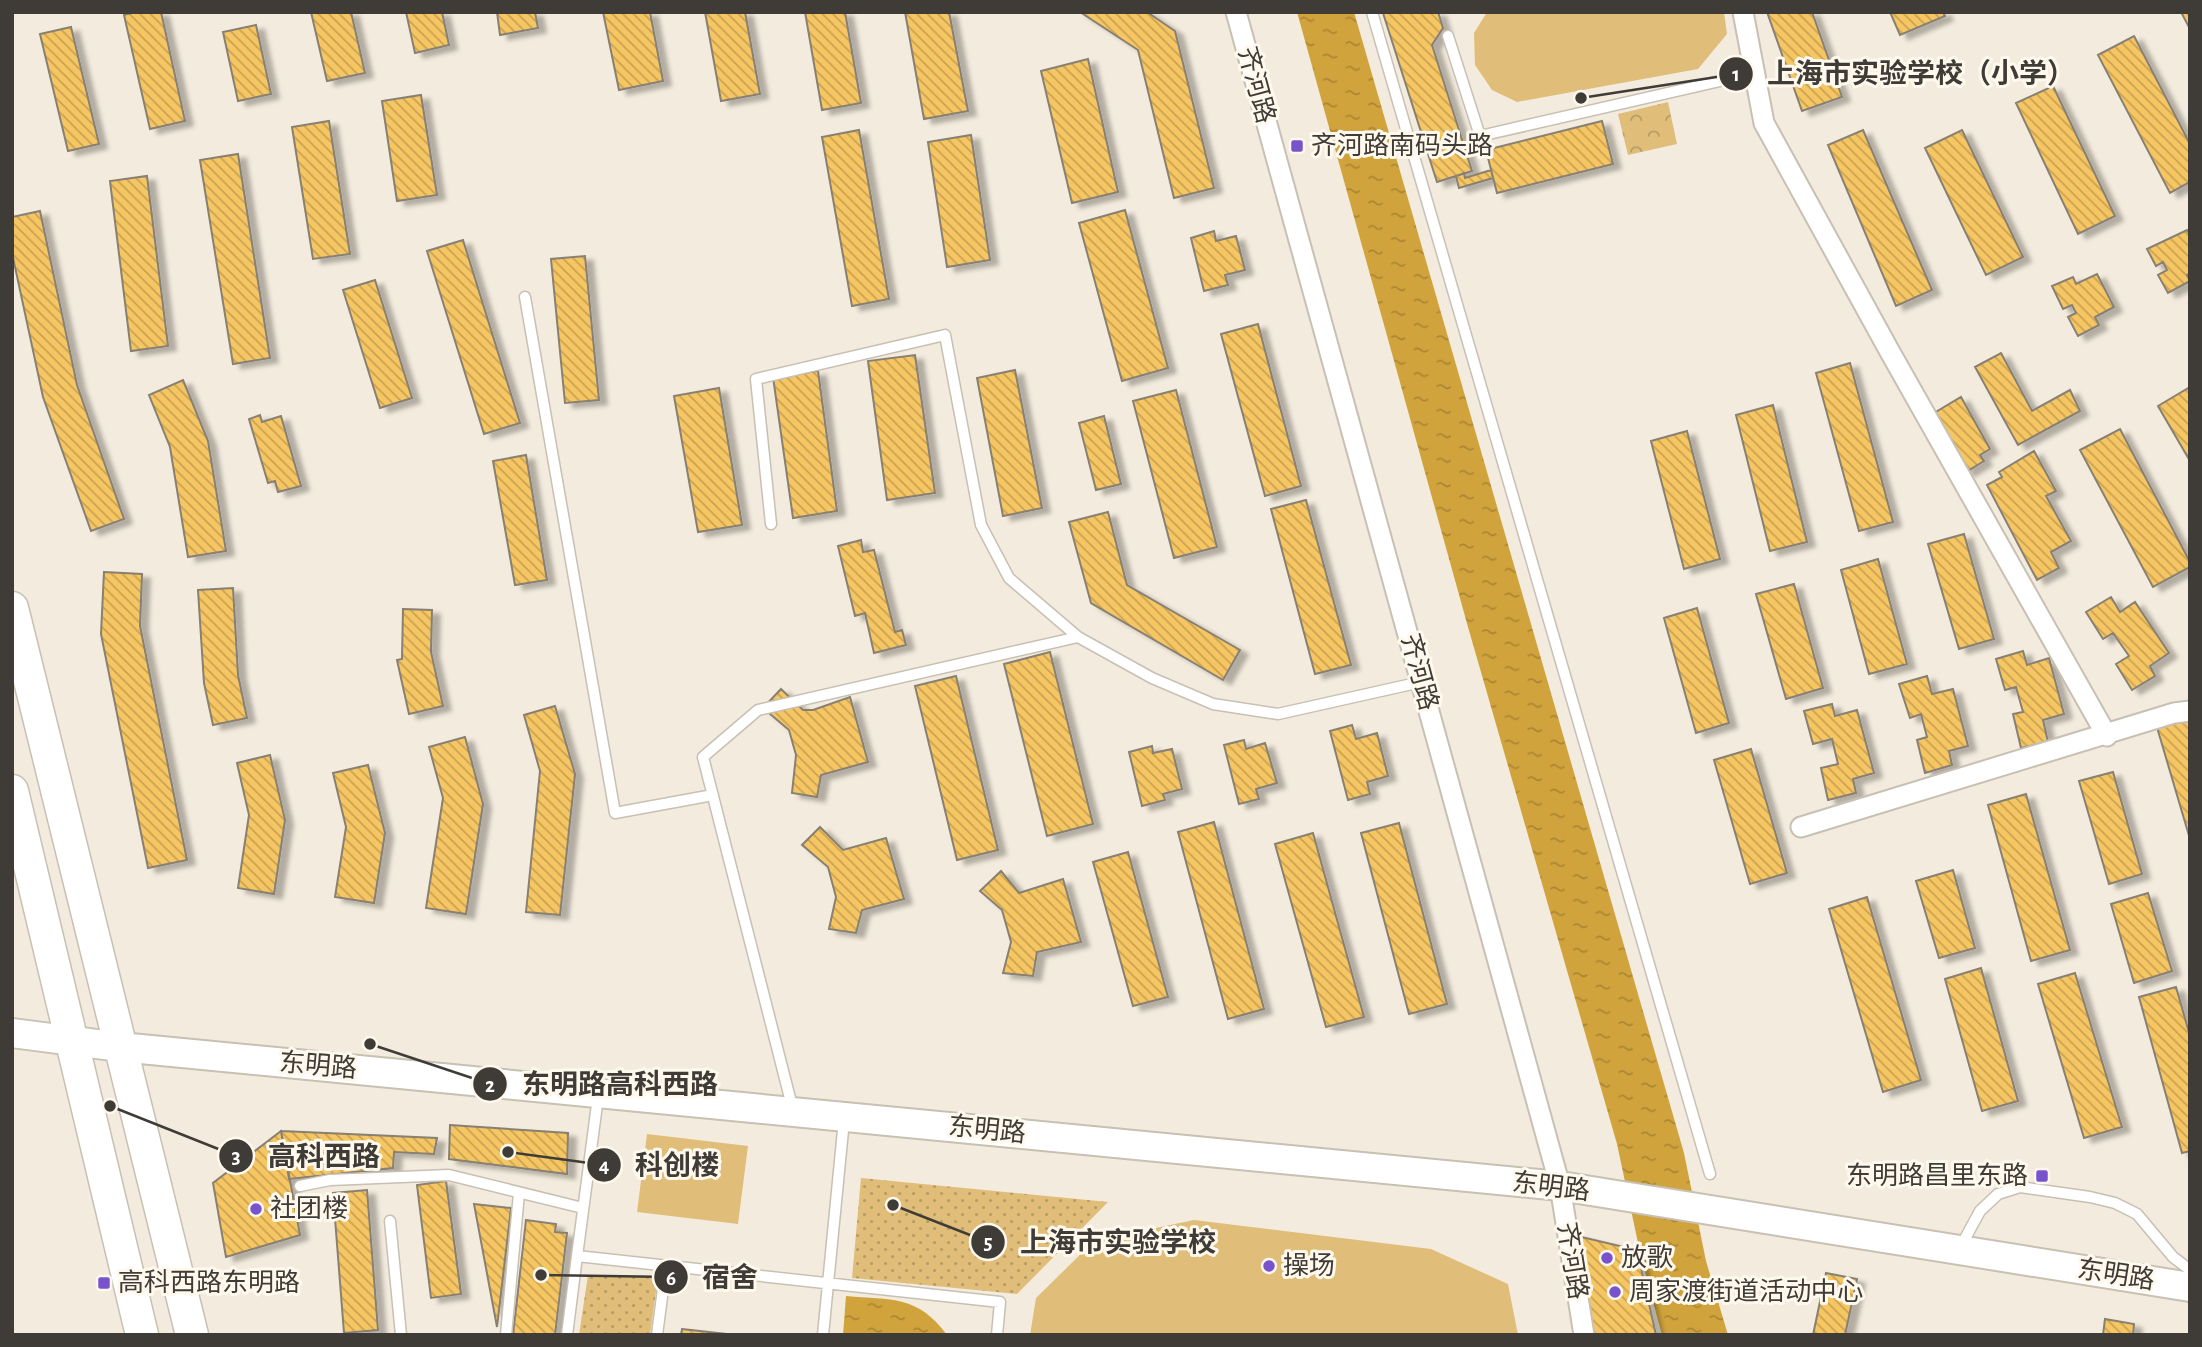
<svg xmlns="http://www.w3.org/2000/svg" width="2202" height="1347" viewBox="0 0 2202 1347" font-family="'Alegreya Sans','Noto Sans SC',sans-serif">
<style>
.grass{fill:#e0be7a}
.park{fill:url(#park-crowns)}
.garden{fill:url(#garden-dots)}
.water{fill:url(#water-ripples)}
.building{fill:url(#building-back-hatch);stroke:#878073;stroke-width:2;filter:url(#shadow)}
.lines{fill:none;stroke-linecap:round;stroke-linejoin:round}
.service-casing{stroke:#c7c0b3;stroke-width:13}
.minor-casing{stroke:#c7c0b3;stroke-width:23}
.secondary-casing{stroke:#c7c0b3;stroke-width:32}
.primary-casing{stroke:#c7c0b3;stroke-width:35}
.service{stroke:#fff;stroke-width:10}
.minor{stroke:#fff;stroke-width:19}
.secondary{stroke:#fff;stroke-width:28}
.primary{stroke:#fff;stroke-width:32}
.poi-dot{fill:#7853cc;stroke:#fff9ed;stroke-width:2.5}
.labels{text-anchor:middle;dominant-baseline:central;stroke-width:6;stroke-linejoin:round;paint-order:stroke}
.street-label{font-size:26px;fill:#3f3c37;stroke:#fff9ed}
.poi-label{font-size:26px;fill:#3f3c37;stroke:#fff9ed;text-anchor:start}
.leader{fill:none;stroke:#3f3c37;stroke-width:2.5}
.callout-dot{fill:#3f3c37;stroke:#fff9ed;stroke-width:2.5}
.mark-label{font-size:21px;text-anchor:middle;font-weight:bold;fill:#fff}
.callout-label{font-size:28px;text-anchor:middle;font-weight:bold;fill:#3f3c37;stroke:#fff9ed;stroke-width:6;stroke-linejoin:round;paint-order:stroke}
</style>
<defs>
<pattern id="park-crowns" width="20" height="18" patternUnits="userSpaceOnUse" patternTransform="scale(1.75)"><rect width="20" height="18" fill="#e0be7a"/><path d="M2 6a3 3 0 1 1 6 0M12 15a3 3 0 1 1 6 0" fill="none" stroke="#b79c65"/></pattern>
<pattern id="garden-dots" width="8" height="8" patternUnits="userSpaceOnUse" patternTransform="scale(1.75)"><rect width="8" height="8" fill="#e0be7a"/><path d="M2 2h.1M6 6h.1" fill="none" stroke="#b79c65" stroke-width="1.8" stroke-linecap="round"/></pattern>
<pattern id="water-ripples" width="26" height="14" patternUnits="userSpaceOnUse" patternTransform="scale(1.75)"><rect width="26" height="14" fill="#d1a33c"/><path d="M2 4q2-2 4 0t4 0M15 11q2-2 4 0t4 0" fill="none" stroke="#ab8633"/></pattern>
<pattern id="building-back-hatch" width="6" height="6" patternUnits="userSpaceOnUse" patternTransform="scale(1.75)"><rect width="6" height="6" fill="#f6c663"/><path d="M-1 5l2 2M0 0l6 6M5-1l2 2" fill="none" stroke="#c9a252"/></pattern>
<filter id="shadow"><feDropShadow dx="8" dy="4.5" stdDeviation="2" flood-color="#0004"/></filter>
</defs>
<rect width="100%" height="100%" fill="#f3ebdd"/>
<!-- grass -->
<path class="grass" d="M1487,12H1724L1727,34L1698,69L1517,102L1492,90L1475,65L1474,33Z
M647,1134L748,1146L738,1224L637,1212Z
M1194,1220L1431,1249L1508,1284L1518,1335H1030L1036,1298L1094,1241Z"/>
<!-- park -->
<path class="park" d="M1668,102L1677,144L1628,155L1618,114Z"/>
<!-- garden -->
<path class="garden" d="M861,1178L1108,1202L1017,1294L852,1278Z
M588,1275L658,1277L650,1335H579Z"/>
<!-- water -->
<path class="water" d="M1297,12H1354L1684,1153L1706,1261L1728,1335H1662L1641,1257L1617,1144L1468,627Z
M846,1296C891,1300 918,1295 947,1335H843Z"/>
<!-- building -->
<path class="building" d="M135,12H161L185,121L150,129L124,15Z
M311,12H351L365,73L327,81Z
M406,12H442L449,45L415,53Z
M497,12H535L538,28L500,35Z
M603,12H650L663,81L619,90Z
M705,12H745L760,94L721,101Z
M805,12H845L861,103L822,110Z
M905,12H949L968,111L924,119Z
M1080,12H1147L1175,31L1214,188L1174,198L1138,50Z
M1387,12H1438L1443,28L1432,45L1472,171L1437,182L1383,13Z
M1767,12H1812L1842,97L1802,111Z
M1890,12H1943L1945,16L1900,35Z
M2181,12H2190V29Z
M256,25L271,94L238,101L223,32Z
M71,27L99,144L68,151L40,34Z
M2134,36L2190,144V182L2170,193L2098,55Z
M1088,59L1118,192L1072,203L1041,71Z
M2053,86L2115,216L2078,234L2016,103Z
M421,95L437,195L397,201L382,101Z
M329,121L350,254L313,259L292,127Z
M1602,121L1613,164L1497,193L1486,150Z
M859,130L889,299L852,306L822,137Z
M1863,130L1932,290L1896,306L1828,145Z
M1962,130L2023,257L1986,275L1925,148Z
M971,135L990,260L947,267L928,142Z
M238,154L270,358L233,364L200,160Z
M1491,170L1493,178L1459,188L1456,176L1464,173L1465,178Z
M147,176L168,346L131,351L110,181Z
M1125,210L1168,368L1122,381L1079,223Z
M40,211L77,385L124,519L91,531L43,397L12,253V217Z
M2187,230L2190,235V273L2187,275L2190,281L2168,293L2158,275L2167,270L2163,262L2156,266L2147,249Z
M1214,231L1216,241L1236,236L1245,270L1225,275L1228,285L1204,291L1191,238Z
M463,240L520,423L484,434L427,251Z
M585,256L599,400L565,403L551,259Z
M2097,274L2114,307L2095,317L2099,325L2078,336L2068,317L2076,313L2072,305L2063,309L2052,286L2073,277L2076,284Z
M375,280L412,398L380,408L343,290Z
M1258,324L1301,486L1265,496L1221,334Z
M2001,353L2032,411L2070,390L2080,411L2018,445L1975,367Z
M915,355L935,493L887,500L868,361Z
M1850,363L1893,522L1859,531L1816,373Z
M1015,370L1042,508L1003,516L977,378Z
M818,371L837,511L793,518L773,377Z
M183,380L208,441L226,551L188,557L170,447L149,395Z
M2190,387V461L2158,406Z
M719,388L742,525L698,532L674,396Z
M1176,390L1217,547L1174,558L1133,401Z
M1961,397L1990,449L1980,455L1984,461L1966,472L1934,413Z
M1773,405L1807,542L1770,551L1736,415Z
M260,415L262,422L281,416L301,486L278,492L275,481L268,483L249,419Z
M1104,416L1121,484L1096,490L1079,423Z
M2120,429L2190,562V567L2153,587L2080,450Z
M1687,431L1720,559L1684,569L1651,441Z
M2034,451L2056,491L2046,496L2071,541L2051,552L2059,568L2037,580L1987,485L2002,477L1999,472Z
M526,455L547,580L515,585L493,461Z
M1306,500L1351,665L1315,674L1271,509Z
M1108,512L1127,585L1240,650L1223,680L1091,603L1069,522Z
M1964,534L1994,639L1959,649L1928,544Z
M861,540L863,552L874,550L895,632L902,630L906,645L874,653L865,613L855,616L838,546Z
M1878,559L1907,664L1869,674L1841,570Z
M104,572L142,574L140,626L187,860L148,868L101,634Z
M1794,584L1823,688L1786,699L1756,594Z
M233,588L238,675L247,718L213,725L204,683L198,590Z
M2111,597L2120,612L2135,602L2169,653L2150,666L2155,676L2132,690L2116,664L2129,656L2113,633L2103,639L2086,612Z
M1697,608L1729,723L1696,733L1664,618Z
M403,609L432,610L431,652L443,706L409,714L397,660L402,659Z
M2023,651L2027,665L2049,658L2064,714L2043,720L2048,742L2021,748L2013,714L2023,712L2016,687L2005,690L1996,659Z
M1050,652L1093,824L1047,836L1004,664Z
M956,676L998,850L957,860L915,686Z
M1927,676L1932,694L1953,689L1968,746L1949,751L1952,765L1925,773L1917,740L1927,737L1921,714L1910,718L1899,684Z
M781,689L803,710H813L850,697L868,762L821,775L817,797L792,793L796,755L789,730L763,708Z
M1832,704L1835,716L1857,710L1874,773L1853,779L1856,793L1828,800L1821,768L1838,764L1832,739L1813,744L1804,711Z
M555,706L575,774L560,915L526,912L540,771L524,715Z
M2190,713V839L2156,724Z
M1352,725L1356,739L1377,733L1388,776L1367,782L1370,794L1348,800L1330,731Z
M465,737L483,804L466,914L426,908L443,798L429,747Z
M1244,740L1246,749L1265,743L1277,783L1256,789L1259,799L1239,804L1224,745Z
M1152,746L1153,753L1172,749L1182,789L1163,794L1165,800L1142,806L1129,752Z
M1751,749L1787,873L1750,884L1714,760Z
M270,755L285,820L274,894L238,888L249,815L237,763Z
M368,765L385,833L374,903L335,897L346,827L333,773Z
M2113,772L2142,874L2109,884L2079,781Z
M2026,794L2070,950L2031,961L1988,805Z
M1214,822L1264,1009L1228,1019L1178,832Z
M1399,823L1447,1004L1409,1014L1361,833Z
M820,827L843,850L886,838L904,899L862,910L856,933L829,929L836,897L828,867L802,845Z
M1313,833L1364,1017L1326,1027L1275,844Z
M1128,852L1168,997L1133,1006L1093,862Z
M1953,870L1975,948L1939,958L1916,881Z
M1001,871L1019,893L1063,879L1081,942L1037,952L1033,976L1003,973L1011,942L1002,910L980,891Z
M2148,893L2172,971L2134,983L2111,904Z
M1867,897L1921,1080L1883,1092L1829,909Z
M1981,968L2018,1101L1982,1111L1945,979Z
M2075,973L2122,1127L2084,1138L2038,984Z
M2176,987L2190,1036V1151L2182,1153L2139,997Z
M450,1125L568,1133L567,1174L449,1159Z
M281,1131L300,1235L226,1257L213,1183Z
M281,1131L437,1138L434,1154L394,1152L393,1168L289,1179Z
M446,1181L461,1294L431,1298L417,1185Z
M367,1190L378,1330L344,1333L333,1193Z
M474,1204L511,1208L497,1327Z
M526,1220L556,1224L555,1232L567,1233L555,1335H513Z
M1573,1235L1637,1250L1656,1335H1590Z
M1826,1273L1857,1279L1845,1335H1813Z
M2105,1319L2134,1324L2133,1335H2103Z
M682,1329L726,1334V1335H681Z"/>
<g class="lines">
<defs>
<path id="service" d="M1372,12L1710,1174
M1448,36L1480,136L1755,73
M525,297L615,813L713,795
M771,524L756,379L945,335L981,525L1009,578L1078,637L1152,678L1213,704L1278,714L1421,682
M793,1110L703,757L758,710L1078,637
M300,1186L330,1180L449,1175L583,1208
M390,1221L401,1335
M1961,1246L1980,1211L1998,1194L2020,1187L2090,1197L2115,1203L2137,1214L2173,1257L2190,1270
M577,1256L598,1097
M506,1335L519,1193
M567,1335L577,1256L1000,1302L997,1335
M657,1335L666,1266
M823,1335L844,1120"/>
<path id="minor" d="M1236,12L1560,1186L1584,1335
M1743,12L1764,123L1890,352L2107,736
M1801,827L2174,713L2190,711"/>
<path id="secondary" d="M12,1033L120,1047L1560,1186L2190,1287"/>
<path id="primary" d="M12,608L192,1335
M12,791L142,1335"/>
</defs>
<!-- service casing -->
<use href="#service" class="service-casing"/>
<!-- minor casing -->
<use href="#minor" class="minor-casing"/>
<!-- secondary casing -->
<use href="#secondary" class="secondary-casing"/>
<!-- primary casing -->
<use href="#primary" class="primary-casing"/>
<!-- service -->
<use href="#service" class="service"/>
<!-- minor -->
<use href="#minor" class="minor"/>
<!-- secondary -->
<use href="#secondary" class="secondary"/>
<!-- primary -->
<use href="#primary" class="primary"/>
</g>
<!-- markers -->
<g class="poi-dot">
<rect x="1290" y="139" width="14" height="14" rx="3.5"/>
<rect x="2035" y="1169" width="14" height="14" rx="3.5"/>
<circle cx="256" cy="1209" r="7"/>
<circle cx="1607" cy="1258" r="7"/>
<circle cx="1269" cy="1266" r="7"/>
<rect x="97" y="1276" width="14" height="14" rx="3.5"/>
<circle cx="1615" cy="1292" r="7"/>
</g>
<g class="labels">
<!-- street labels -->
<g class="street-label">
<text transform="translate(1256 85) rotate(75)">齐河路</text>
<text transform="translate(1419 672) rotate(75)">齐河路</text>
<text transform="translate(318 1066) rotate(5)">东明路</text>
<text transform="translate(987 1130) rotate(6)">东明路</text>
<text transform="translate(1551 1187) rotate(7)">东明路</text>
<text transform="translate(1572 1261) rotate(81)">齐河路</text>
<text transform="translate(2116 1275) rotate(9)">东明路</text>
</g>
<!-- poi labels -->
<g class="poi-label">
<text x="1311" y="146">齐河路南码头路</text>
<text x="2028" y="1176" text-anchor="end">东明路昌里东路</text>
<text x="270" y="1209">社团楼</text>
<text x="1621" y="1258">放歌</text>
<text x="1283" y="1266">操场</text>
<text x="118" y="1283">高科西路东明路</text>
<text x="1629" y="1292">周家渡街道活动中心</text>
</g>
</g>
<!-- callouts -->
<path class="leader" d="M1581 98L1736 74M370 1044L490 1084M110 1106L236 1156M508 1152L604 1165M893 1205L988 1242M541 1275L671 1277"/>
<g class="callout-dot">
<circle cx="1581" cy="98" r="7"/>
<circle cx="370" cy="1044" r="7"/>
<circle cx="110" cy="1106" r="7"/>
<circle cx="508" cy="1152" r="7"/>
<circle cx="893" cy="1205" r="7"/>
<circle cx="541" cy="1275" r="7"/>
<circle cx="1736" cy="74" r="18"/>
<circle cx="490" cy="1084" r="18"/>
<circle cx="236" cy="1156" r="18"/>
<circle cx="604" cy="1165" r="18"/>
<circle cx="988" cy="1242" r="18"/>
<circle cx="671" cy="1277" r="18"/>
</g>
<g class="mark-label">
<text x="1736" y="81">1</text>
<text x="490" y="1092">2</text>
<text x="236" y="1163">3</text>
<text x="604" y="1172">4</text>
<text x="988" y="1249">5</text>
<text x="671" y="1285">6</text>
</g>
<g class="callout-label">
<text x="1921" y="83">上海市实验学校（小学）</text>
<text x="620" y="1094">东明路高科西路</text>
<text x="324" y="1166">高科西路</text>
<text x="677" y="1175">科创楼</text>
<text x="1118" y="1252">上海市实验学校</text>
<text x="730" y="1287">宿舍</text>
</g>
<!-- border -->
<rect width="2202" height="1347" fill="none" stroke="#3f3c37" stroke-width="28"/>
</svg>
